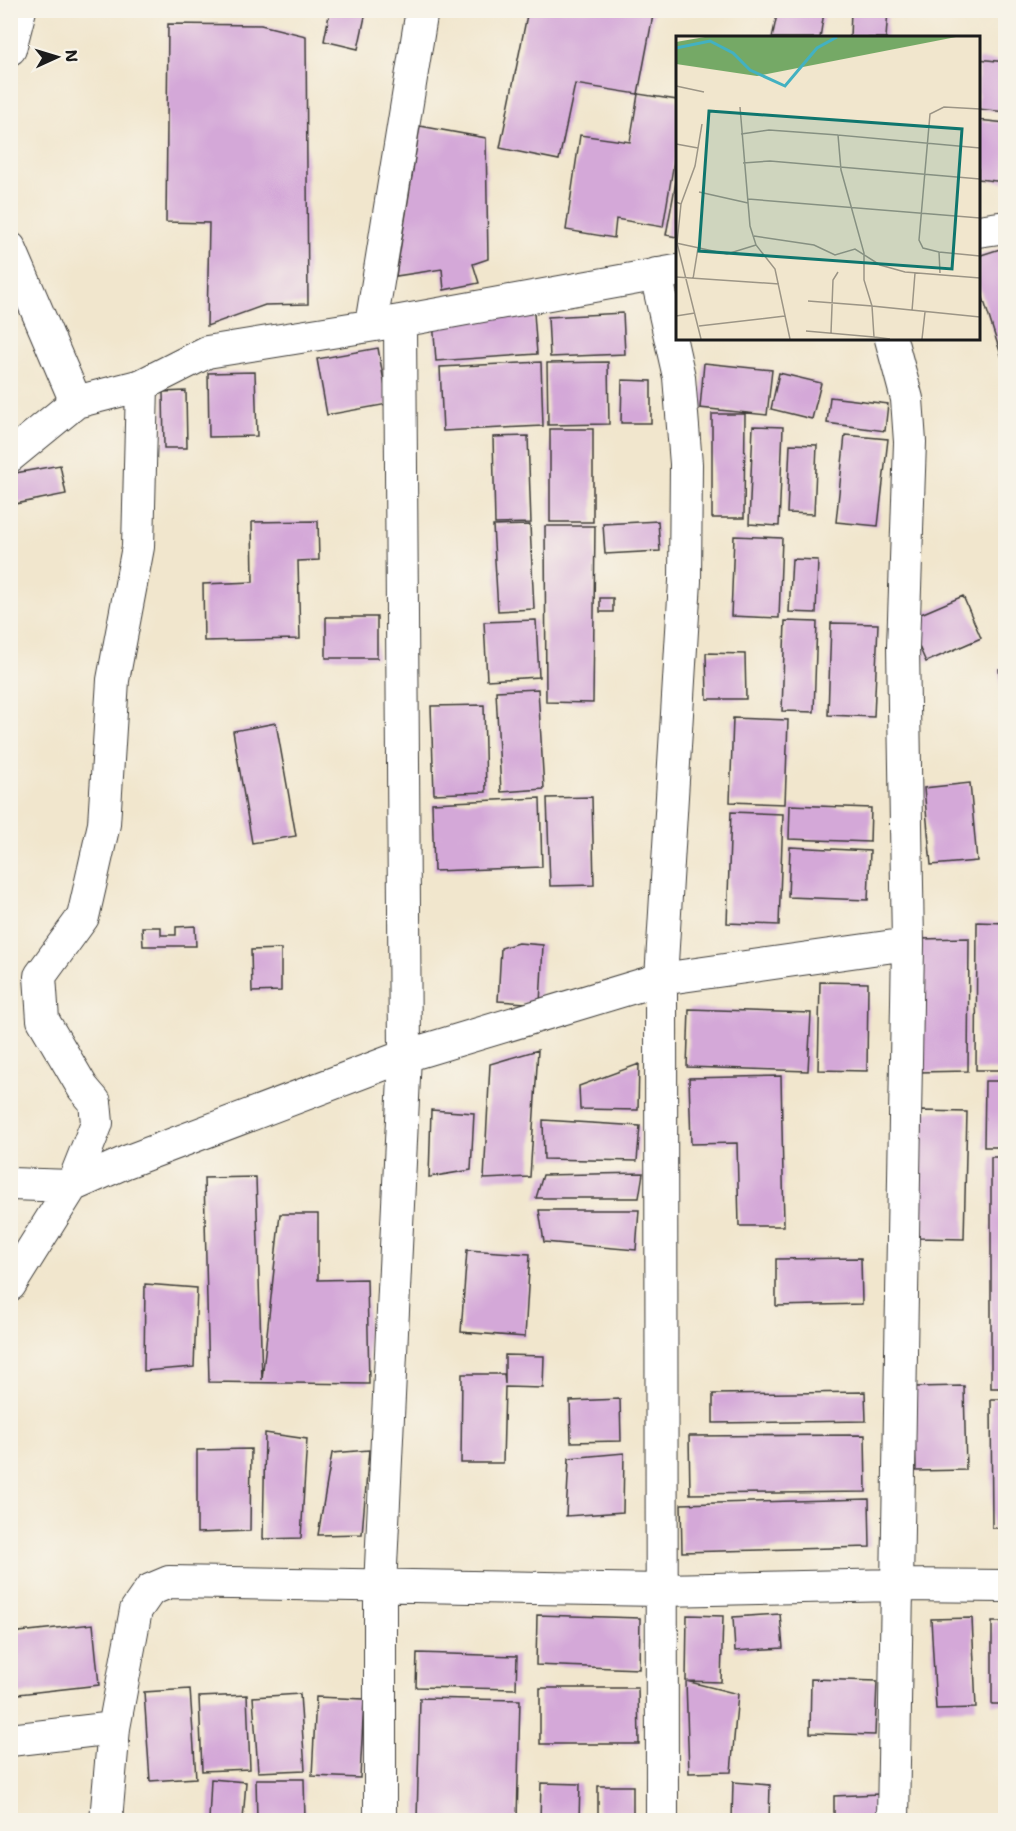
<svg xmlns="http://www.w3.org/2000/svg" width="1016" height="1831" viewBox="0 0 1016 1831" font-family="'Shantell Sans',sans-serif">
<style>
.building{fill:#d4a8d8}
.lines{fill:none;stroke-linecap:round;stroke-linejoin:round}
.street-casing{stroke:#3c3a37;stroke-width:34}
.street{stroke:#fff;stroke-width:32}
.inset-river{fill:none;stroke:#43b1c1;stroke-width:3}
.inset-road{fill:none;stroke:#9c9586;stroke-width:1.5}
.view{fill:#0f766e;fill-opacity:0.15;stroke:#0f766e;stroke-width:3}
.inset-edge{fill:none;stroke:#1c1c1c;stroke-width:3}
</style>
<rect width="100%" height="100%" fill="#f7f3e8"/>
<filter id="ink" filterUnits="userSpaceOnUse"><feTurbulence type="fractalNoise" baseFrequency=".0167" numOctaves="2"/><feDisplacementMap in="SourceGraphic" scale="12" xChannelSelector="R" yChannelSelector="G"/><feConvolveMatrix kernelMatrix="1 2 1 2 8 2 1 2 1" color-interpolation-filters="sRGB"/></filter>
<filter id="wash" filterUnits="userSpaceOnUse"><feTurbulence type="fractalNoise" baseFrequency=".008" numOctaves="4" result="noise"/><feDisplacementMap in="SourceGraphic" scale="24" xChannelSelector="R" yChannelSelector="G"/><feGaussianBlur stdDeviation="1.35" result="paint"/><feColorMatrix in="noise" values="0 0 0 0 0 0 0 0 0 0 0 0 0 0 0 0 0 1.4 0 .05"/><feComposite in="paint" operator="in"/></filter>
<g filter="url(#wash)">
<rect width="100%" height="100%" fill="#f1e6cd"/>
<g id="blocks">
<!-- building -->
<path class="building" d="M330,10L366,12L358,49L324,41Z
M528,10H654L638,94L677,100V144L663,227L616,219L614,238L566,230L580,135L630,142L638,94L575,84L559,160L500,148Z
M778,10L824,12L820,38H772Z
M851,10H888L886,38H850Z
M168,24L261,25L306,36L308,304L265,305L207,326L209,223L166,222Z
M978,59L1006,62V112L978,109Z
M978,120L1006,123L1005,182L978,179Z
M420,126L486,138L488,259L473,264L479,283L444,290L442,269L396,276Z
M676,182H677V237L666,235Z
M1006,247V357L1002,358L978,282V256Z
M534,313L537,354L436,361L433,320Z
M623,313L625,354L550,357L548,317Z
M378,348L388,404L327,415L317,359Z
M541,362L543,426L443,431L440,367Z
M608,362L609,424L548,425L547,363Z
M704,363L772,370L767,415L700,408Z
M255,372L257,436L209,437L208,373Z
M779,373L821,383L812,419L771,409Z
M622,380L651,381V423H621Z
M186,391L187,448H164L163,392Z
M830,397L888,404L885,431L827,423Z
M712,414H745L744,518H712Z
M753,426L783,427L779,526L749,524Z
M550,429H593V522H550Z
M845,435L888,439L878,526L836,522Z
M528,436L531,523L495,524L493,437Z
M790,444L817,445L814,514L787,513Z
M60,465L66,494L10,505V474Z
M318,521L319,560L298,561L300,639L204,641L203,584L253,582L252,522Z
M658,521L660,551L605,554L603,524Z
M530,525L534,609L498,611L493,526Z
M545,526H595L593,703L546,702Z
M734,536L782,538L779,618L731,616Z
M792,559L818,560L816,613L789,612Z
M963,596L981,638L926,662L907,620Z
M600,598H613V612H600Z
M326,617H377V658H326Z
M536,620L539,677L487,680L484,622Z
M785,621L817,622L814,712L782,711Z
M831,623L878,624L874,717L828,715Z
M706,653L745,654L746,699H707Z
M1006,668V724H1004L999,669Z
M538,689L544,789L501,792L496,691Z
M484,705L486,792L434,794L431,706Z
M733,718L788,720L785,804L730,802Z
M276,723L296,836L252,843L233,731Z
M970,783L977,861L931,865L924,788Z
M592,797L594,885L550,886L547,798Z
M540,798L542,867L434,871L432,803Z
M790,805L871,808L870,842L789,839Z
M731,812L783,814L779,925L727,923Z
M790,847L870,851L868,900L788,897Z
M977,922L1006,923V1070H976Z
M195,926L196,946H143L142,927H161V935H176V927Z
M969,938L968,1071L918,1072L919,939Z
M518,943L543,945L540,1004L498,1001L501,948Z
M281,949V991L252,992L251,950Z
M820,982L868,983L867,1071L818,1070Z
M689,1009L811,1013L808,1071L687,1067Z
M538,1050L530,1177L484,1179L490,1064Z
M639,1064L638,1110L580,1109L579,1086Z
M781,1076L784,1226H739L737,1143L691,1144L689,1078Z
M985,1081H1006V1147H984Z
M431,1110L474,1113L471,1170L429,1177Z
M921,1111L967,1112L964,1239L918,1238Z
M543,1120L640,1126L637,1161L544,1159Z
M991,1157H1006V1388H991Z
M643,1173L639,1198H536L543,1175Z
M256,1177L262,1380L280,1214H318V1280L367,1279L369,1384L209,1382L204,1178Z
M539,1210H639L636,1250L544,1242Z
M467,1250L530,1254L525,1337L461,1332Z
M861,1258L862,1304L776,1306V1259Z
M145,1284L197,1288L194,1367L144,1371Z
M505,1355L544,1356L543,1388L505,1387L503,1463H461L462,1374H504L505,1384Z
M964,1386L966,1470L916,1471L914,1387Z
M865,1392L866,1421L713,1423V1394Z
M620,1399L621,1441L571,1442L570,1401Z
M991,1399H1006V1528H992Z
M265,1433L307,1439L301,1538L263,1539Z
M865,1435L866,1492L690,1494L689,1436Z
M251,1449L250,1531L197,1533V1450Z
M369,1450L362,1534L318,1535L332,1453Z
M624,1453L623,1512L566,1516L569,1458Z
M869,1499L870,1547L682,1552L681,1504Z
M780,1614L783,1648L735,1651L733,1617Z
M537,1615L640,1618L639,1669L536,1665Z
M687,1615L723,1616L721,1682L686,1681Z
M972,1618L976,1708L936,1709L931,1619Z
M992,1622H1006V1704H992Z
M93,1624L99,1685L10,1695V1633Z
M417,1653L517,1656L516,1689L416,1687Z
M811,1679L877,1681L875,1735L810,1733Z
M686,1681L738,1694L731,1772L689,1773Z
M540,1688H638L639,1744H540Z
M190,1689L196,1778L150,1781L144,1692Z
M300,1694L305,1770L258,1772L253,1697Z
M247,1695L250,1769L202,1771L199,1697Z
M316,1697L364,1699L360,1778L312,1776Z
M420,1698L520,1700L517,1820H417Z
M211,1779L246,1782L243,1820H209Z
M256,1779H304L305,1820H257Z
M733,1782L770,1785L769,1820H732Z
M541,1783L580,1784L579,1820H540Z
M598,1786H633V1820H598Z
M879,1794L880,1820H834V1796Z"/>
</g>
</g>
<g filter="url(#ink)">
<use href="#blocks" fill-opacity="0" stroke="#3c3a37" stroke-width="1.5"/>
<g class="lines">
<defs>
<path id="street" d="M10,49L20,10
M978,231L1006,227
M10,248L76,402
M656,274L679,377L686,464L685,581L661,979L662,1820
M371,325L422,10
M891,339L907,399L910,442L903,647L908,944
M10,456L76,402L142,385L207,352L400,321L676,271
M10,1184L72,1186L126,1162L405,1056L661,979L908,944L893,1820
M10,1285L72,1186L97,1123L95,1102L83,1088L43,1020L40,976L83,917L104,824L113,680L138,547L142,385
M10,1740L114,1728
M106,1820L114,1728L136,1610L150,1590L169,1582L663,1590L897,1585L1006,1586
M380,1820V1587L405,1056L400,321"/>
</defs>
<!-- street casing -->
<use href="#street" class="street-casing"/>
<!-- street -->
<use href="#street" class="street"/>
</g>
</g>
<!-- overview -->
<g transform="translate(676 36)">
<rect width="304" height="304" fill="#f1e6cd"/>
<path d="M29,1H280L81,40L0,28V6Z" fill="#75a966"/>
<path class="inset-river" d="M0,12L34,5L57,17L74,34L109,50L141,12L161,1"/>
<path class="inset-road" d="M0,50L28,56M64,71L74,190L80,209L99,233L114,303M304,73L268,71L254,78L243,204L247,212L263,216L304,220M65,98L93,94L162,99M0,108L22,112M304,112L162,99L165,134L188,217V244L196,270L304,281M67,127L94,125L304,143M23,156L72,167M72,163L304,182M0,166L5,168L1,207L25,303M5,168L19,130L26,88M78,200L138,209L159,219L179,213L204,229L229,236L304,242M0,207L51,218L80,209M263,216L264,237M0,241L103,248M17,243L22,212M132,265L196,270L198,301L214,303M236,275L239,237M0,280L19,277M23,290L109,280M130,295L198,301M155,297L157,244L162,236M246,303L249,276"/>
<path class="view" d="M33,75L286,93L276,233L23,215Z"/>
<rect width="304" height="304" class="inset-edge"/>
</g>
<!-- margin -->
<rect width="1016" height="1831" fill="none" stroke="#f7f3e8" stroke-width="36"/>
<!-- north arrow -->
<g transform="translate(57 57) rotate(86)" stroke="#f7f3e8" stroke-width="4.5" paint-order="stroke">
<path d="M0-4.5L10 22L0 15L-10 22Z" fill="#1c1c1c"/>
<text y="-9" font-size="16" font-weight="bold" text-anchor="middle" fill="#1c1c1c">N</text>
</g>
</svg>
